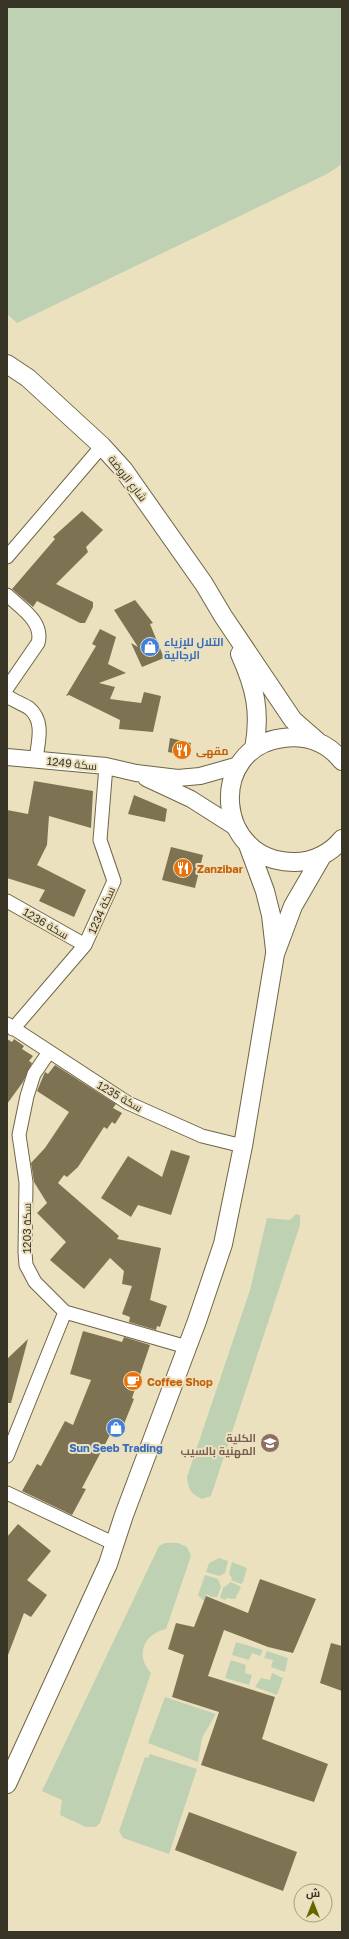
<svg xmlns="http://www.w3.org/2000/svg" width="349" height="1939" viewBox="0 0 349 1939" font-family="'Golos Text',Cairo,sans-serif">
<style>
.green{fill:#bed1b3}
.building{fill:#7d7353}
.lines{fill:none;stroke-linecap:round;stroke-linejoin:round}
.minor-casing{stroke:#6e6546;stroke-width:15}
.tertiary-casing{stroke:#6e6546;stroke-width:18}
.secondary-casing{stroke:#6e6546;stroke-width:20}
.minor{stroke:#fff;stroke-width:13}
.tertiary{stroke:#fff;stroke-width:16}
.secondary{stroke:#fff;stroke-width:18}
.labels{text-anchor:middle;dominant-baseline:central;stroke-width:4;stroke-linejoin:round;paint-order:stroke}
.street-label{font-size:11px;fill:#383426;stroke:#ece1be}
.shop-label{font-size:11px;font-weight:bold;fill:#366cbe;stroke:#ece1be;text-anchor:start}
.food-label{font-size:11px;font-weight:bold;fill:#c56008;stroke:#ece1be;text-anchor:start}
.education-label{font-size:11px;font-weight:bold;fill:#785e54;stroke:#ece1be;text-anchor:end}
</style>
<rect width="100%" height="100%" fill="#ece1be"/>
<!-- green -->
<path class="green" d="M7,7H342V164L327,174L17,323L7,314Z
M296,1214L300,1215V1225L211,1496L202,1499C191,1494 188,1489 187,1477L250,1290L267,1218L290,1220Z
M165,1543H178L187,1547L191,1556L166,1629C143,1634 135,1656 151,1673L100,1823L96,1827H86L60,1815L62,1800L42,1791L159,1546Z
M219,1558L228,1561L225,1573L219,1576L206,1572L209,1563Z
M232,1562L247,1568L243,1582L241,1584L231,1580L232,1578L229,1574Z
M205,1575L218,1579L221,1587L217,1597H211L207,1594L204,1601L198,1595Z
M231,1582L241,1587L235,1599L226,1598V1600L220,1598L223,1588Z
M236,1642L263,1650L260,1656L252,1653L249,1660L232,1655Z
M267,1651L288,1658L285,1672L271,1667L273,1660L264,1658Z
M231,1660L246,1665L245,1673L252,1675L249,1685L225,1678Z
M272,1673L283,1678L277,1695L255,1687L261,1678L270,1680Z
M165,1697L216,1714L202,1738L198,1762L148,1743Z
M150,1754L197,1769L169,1854L123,1838L119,1831L145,1757L148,1758Z"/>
<!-- building -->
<path class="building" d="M82,511L103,530L86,547L88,552L56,584L93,602V607L85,623H80L37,601L33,607L12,589L55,539L53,537Z
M135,600L153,623L150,624L164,658L142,667L131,643L138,647L114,610Z
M100,629L116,637L108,664L126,673L99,683L115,687L110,699L141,703L144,692L161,696L153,732L119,729L120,720L69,695L66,696L96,646L92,644Z
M170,738L191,743L189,756L168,752Z
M34,781L93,791L91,828L49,816L47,845L37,865L86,890L74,917L39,901L45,890L7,878V810L28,814Z
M134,795L167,809L165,822L128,814Z
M171,847L203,855L195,888L162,880Z
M7,1039L12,1042L14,1039L24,1046L22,1049L33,1056L29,1061L32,1063L23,1082L7,1104Z
M55,1065L116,1104L113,1108L122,1113L115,1124L112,1122L107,1129L104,1127L78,1167L67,1177L64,1175L58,1183L119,1236L117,1239L161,1248L150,1300L167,1306L160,1327L157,1326L156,1330L129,1322L130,1317L122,1314L132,1286L122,1284L124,1271L110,1258L84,1289L50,1260L66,1242L37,1213L47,1203L34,1182L31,1163L45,1148L69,1112L37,1091L45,1072L48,1074Z
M171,1150L190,1156L171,1215L138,1205L131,1217L101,1198L128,1156L162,1177Z
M83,1331L122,1342L124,1337L150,1345L132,1398L134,1399L120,1434L112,1431L82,1488L86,1489L72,1515L22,1491L37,1464L41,1466L65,1421L73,1425L91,1380L70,1374Z
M28,1339L11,1403H7V1359Z
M18,1524L51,1551L27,1580L47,1595L31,1617L24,1613L8,1655L7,1537Z
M260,1579L316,1599L293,1653L268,1647L224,1630L208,1676L275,1697L262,1739L328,1764L314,1802L201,1765L219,1712L172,1697L184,1655L168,1649L176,1623L194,1627L206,1596L248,1613Z
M331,1643L342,1646V1691L320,1683Z
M189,1812L297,1852L283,1891L175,1850Z"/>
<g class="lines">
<defs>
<path id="minor" d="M7,557L102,446
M7,595C21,608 44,622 38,643L7,688
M7,696C14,701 23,704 29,708C45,721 38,742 36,759
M7,901L85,945
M7,1024L128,1103L202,1136L243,1146
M13,1029L85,945L114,881L100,840L106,766
M65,1312L187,1347
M7,1456L65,1312L35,1282L26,1265L25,1252L26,1182L19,1135L27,1096L34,1074L49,1052
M7,1493L115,1544"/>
<path id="tertiary" d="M7,757L106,766L136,773L178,778L200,776L239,765
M146,778L191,799L235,827"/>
<path id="secondary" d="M7,364L28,378L102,446L123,469L204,584L223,616L293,720L317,741
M240,654C255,687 261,712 254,749
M342,761C327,742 306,735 283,738C207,747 214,863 295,862C313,862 331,853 342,839
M248,845L265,891L271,915L275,950
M7,1784L108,1564L124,1515L197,1321L223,1244L243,1146L275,954L293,906L322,856"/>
</defs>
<!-- minor casing -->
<use href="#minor" class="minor-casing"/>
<!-- tertiary casing -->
<use href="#tertiary" class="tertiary-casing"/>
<!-- secondary casing -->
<use href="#secondary" class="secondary-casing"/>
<!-- minor -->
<use href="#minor" class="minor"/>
<!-- tertiary -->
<use href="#tertiary" class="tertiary"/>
<!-- secondary -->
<use href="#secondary" class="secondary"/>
</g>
<!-- icons -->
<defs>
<symbol id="shop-disc" viewBox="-11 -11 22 22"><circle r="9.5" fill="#3f7fe0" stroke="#ece1be"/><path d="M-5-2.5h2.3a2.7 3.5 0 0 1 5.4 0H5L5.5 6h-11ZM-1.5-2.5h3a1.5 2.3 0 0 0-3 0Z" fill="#fff"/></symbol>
<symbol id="restaurant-disc" viewBox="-11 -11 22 22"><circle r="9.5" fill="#e8710a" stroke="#ece1be"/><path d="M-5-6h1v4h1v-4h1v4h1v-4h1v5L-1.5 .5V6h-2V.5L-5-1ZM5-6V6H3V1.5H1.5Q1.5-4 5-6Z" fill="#fff"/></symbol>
<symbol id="cafe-disc" viewBox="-11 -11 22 22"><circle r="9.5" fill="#e8710a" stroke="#ece1be"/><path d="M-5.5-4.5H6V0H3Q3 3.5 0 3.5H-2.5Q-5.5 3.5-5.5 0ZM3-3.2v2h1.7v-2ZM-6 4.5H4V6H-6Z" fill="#fff"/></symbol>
<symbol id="university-disc" viewBox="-11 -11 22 22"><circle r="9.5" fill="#8d6e63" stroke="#ece1be"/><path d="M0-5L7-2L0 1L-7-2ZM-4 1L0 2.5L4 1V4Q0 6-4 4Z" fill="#fff"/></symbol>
</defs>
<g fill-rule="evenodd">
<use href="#shop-disc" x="139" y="636" width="22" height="22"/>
<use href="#restaurant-disc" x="171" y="739" width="22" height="22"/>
<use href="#restaurant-disc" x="172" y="857" width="22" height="22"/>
<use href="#cafe-disc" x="122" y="1370" width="22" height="22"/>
<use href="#shop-disc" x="105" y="1417" width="22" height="22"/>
<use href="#university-disc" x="259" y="1432" width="22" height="22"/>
</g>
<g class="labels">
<!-- street labels -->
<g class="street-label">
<text transform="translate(128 478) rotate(52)">شارع الروضة</text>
<text transform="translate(72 763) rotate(6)">سكة 1249</text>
<text transform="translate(101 910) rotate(-66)">سكة 1234</text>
<text transform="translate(46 923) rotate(30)">سكة 1236</text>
<text transform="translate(120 1096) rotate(30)">سكة 1235</text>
<text transform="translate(26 1228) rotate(-90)">سكة 1203</text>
</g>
<!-- shop labels -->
<g class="shop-label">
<text x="164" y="641">التلال للإزياء<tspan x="164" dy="13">الرجالية</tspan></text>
<text x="116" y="1447" text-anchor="middle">Sun Seeb Trading</text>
</g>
<!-- food labels -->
<g class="food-label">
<text x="196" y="750">مقهى</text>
<text x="197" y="868">Zanzibar</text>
<text x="147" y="1381">Coffee Shop</text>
</g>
<!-- education labels -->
<g class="education-label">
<text x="256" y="1437">الكلية<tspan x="256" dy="13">المهنية بالسيب</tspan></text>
</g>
</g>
<!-- border -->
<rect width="349" height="1939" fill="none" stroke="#383426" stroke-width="16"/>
<!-- north arrow -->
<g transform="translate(313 1903)"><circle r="19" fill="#ece1be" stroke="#a49c81"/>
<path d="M0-3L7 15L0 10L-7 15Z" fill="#666600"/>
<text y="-6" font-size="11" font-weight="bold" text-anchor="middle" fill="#383426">ش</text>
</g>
</svg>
